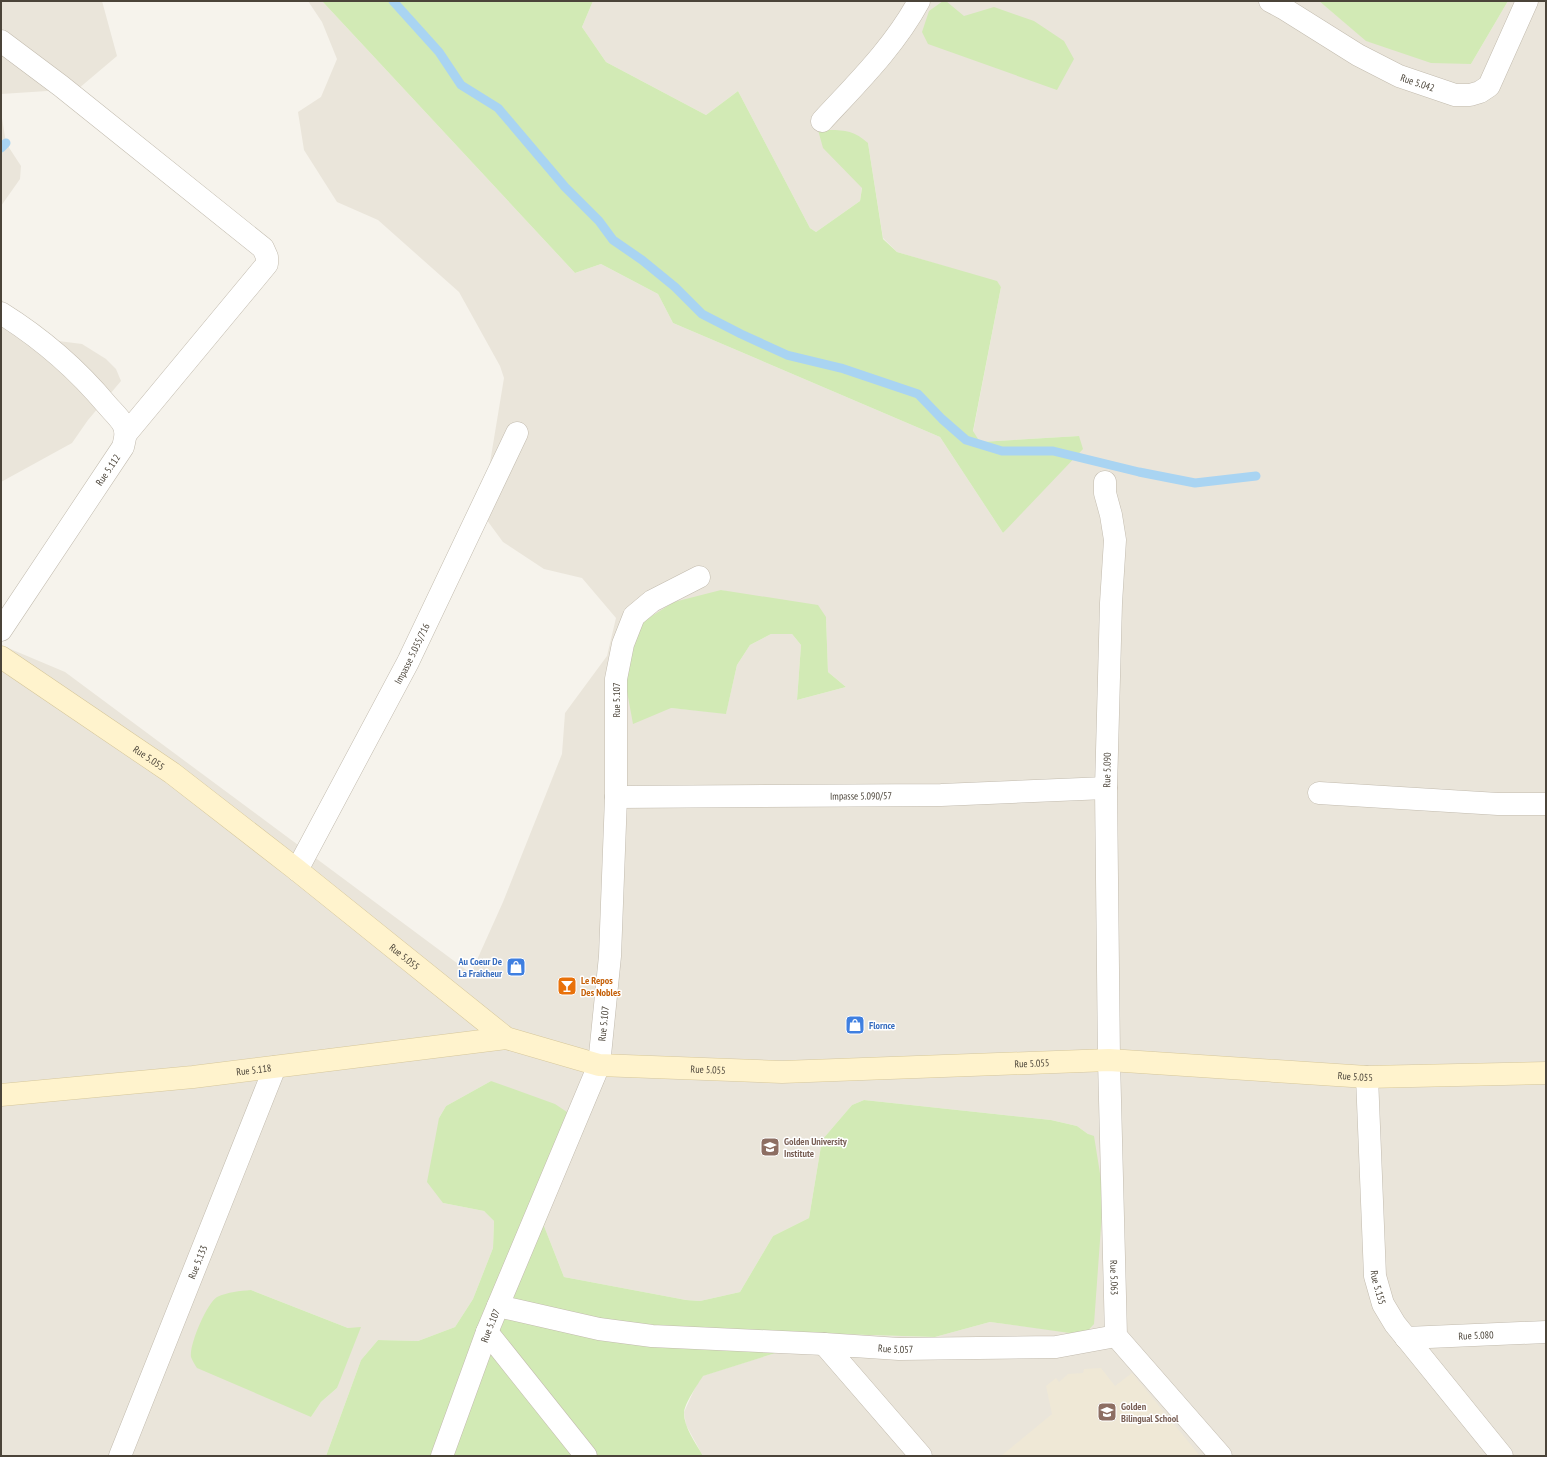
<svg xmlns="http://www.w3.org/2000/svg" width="1547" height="1457" viewBox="0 0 1547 1457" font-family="'PT Sans Narrow',sans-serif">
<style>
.residential{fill:#eae5da;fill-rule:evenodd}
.education{fill:#efe8d6}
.green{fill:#d2eab5}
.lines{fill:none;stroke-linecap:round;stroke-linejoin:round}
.stream{stroke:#a9d4f2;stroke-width:9}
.street-casing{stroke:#c2bbae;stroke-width:23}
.secondary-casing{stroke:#d6c79b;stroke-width:23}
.street{stroke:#fff;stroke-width:22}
.secondary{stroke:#fff3cd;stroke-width:22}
.labels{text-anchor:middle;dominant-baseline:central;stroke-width:3;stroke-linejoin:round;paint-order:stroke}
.street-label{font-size:10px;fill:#4b4439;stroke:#fff}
.shop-label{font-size:10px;font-weight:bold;fill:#366cbe;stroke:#fff;text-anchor:end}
.food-label{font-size:10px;font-weight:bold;fill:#c56008;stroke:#fff;text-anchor:start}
.education-label{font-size:10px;font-weight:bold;fill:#785e54;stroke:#fff;text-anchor:start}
</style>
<rect width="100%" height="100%" fill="#f6f3ec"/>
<!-- residential -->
<path class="residential" d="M1,1H102L117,56L78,89L1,94Z
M308,1H322L575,273L601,264L658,294L673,323L940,437L1003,533L1079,436L980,442L973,432L1001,287L997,282L897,252L883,238L868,143L824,148L862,187L860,201L816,232L810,228L738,91L706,115L606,62L582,27L593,1H1319L1367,41L1471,64L1508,1H1546V1456H703L686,1425L684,1412L695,1388L702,1376L836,1334L935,1337L990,1322L1084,1334L1088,1134L1077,1126L1051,1120L864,1100L852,1105L822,1140L809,1218L773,1236L740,1292L700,1301L686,1300L564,1277L544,1226L572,1150L491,1081L446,1106L439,1118L443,1203L484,1211L494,1221L493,1248L473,1299L455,1327L418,1341L378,1340L361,1360L326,1456H1V645L65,672L473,975L472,971L503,902L562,754L565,713L607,656L616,618L582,578L544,569L503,542L489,523L482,511L504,378L500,366L459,292L378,220L337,202L304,150L298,112L321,97L337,59L322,22ZM721,590L826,617L828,672L846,687L797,700L801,645L792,634H771L750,645L737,665L726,713L671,708ZM251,1290L348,1328L337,1388L321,1402L311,1417Z
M1,112L6,143L21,166L20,179L1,206Z
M1,299L35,338L82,344L106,359L116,369L121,381L88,420L72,443L1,482Z"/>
<!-- education -->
<path class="education" d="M1101,1368L1115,1386L1132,1373L1200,1456H1001L1052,1414L1046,1386L1056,1378L1059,1382L1068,1374L1083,1373L1084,1369Z"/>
<!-- green -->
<path class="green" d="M322,1H593L582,27L606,62L706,115L738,91L810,228L816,232L860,201L862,188L823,148L818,130C839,130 852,128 868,143L883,239L897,252L997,281L1001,287L973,431L980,442L1079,436L1083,449L1003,533L940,437L673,323L658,294L601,264L575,273Z
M943,1H946L964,16L994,7L1034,21L1064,41L1074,59L1057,90L928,44L922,32L929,11Z
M1319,1H1508L1471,64L1431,63L1366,41Z
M721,590L818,605L826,617L828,672L846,687L797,700L801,645L792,634H771L750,645L737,665L726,714L671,708L633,724L624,675L636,626L674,602Z
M491,1081L555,1104L567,1112L573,1124L572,1150L544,1226L564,1277L686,1300L700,1301L740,1292L773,1236L809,1218L822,1140L852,1105L864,1100L1051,1120L1077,1126L1088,1134L1094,1136L1102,1186L1103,1199L1094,1324L1084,1335L990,1322L935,1337L836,1334L703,1376C698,1384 684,1404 684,1413C684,1428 696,1443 703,1456H326L361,1360L378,1340L418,1341L455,1327L473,1299L493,1248L494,1221L484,1211L443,1203L427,1182L439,1118L446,1106Z
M251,1290L348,1328L361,1327L337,1388L321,1402L311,1417L197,1368C195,1365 192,1360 191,1357C189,1345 207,1303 217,1297C228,1292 240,1291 251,1290Z"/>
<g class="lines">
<!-- stream -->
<path class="stream" d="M393,1L439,52L461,85L498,108L565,187L599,221L613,240L642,260L675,287L702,314L741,334L787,355L841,368L918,394L942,419L966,440L1002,451H1053L1139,472L1195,483L1256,476
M1,148L6,143"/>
<defs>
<g id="street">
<path id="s1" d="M1270,1L1283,8L1358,55L1399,76L1455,95H1470L1480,92L1489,86L1527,1"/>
<path d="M1,41L61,86L263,248L267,257V264L126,434"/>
<path d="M822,121C857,83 894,47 919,1"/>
<path d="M1,313C41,338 77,369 107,405C112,411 119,417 123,424C127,432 125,439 123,447L1,630"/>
<path id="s2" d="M1105,482V493L1111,515L1115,540L1111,603L1106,788L1109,1060L1116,1336L1221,1456"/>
<path d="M1319,793L1498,804H1546"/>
<path id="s3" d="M616,797L941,795L1106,788"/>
<path id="s4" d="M297,870L408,662L517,433"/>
<path id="s5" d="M1367,1077L1375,1276L1383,1304L1395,1324L1502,1456"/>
<path d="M498,1306L599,1329L652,1336L824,1344"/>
<path d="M487,1332L586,1456"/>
<path id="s6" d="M1406,1338L1546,1332"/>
<path id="s7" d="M120,1456L275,1067"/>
<path id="s8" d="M442,1456L487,1332L599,1065L610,956L616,797V679L623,644L634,616L652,601L699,577"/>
<path id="s9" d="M921,1456L824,1344L899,1349L1056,1347L1116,1336"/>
</g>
<g id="secondary">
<path id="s10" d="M1,657L172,773L297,870L506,1038L599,1065L782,1072L1109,1060L1367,1077L1546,1073"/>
<path id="s11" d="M1,1095L193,1077L506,1038"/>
</g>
</defs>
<!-- street casing -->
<use href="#street" class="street-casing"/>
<!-- secondary casing -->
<use href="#secondary" class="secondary-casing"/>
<!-- street -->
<use href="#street" class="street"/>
<!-- secondary -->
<use href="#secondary" class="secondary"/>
</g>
<!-- icons -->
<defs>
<symbol id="shop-square" viewBox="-11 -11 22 22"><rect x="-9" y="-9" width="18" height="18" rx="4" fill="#3f7fe0" stroke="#fff"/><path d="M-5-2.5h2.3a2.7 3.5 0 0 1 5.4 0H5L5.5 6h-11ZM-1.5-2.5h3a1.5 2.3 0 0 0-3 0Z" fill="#fff"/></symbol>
<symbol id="bar-square" viewBox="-11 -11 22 22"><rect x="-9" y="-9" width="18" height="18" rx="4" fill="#e8710a" stroke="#fff"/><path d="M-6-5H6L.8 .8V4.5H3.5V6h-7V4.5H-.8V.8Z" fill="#fff"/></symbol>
<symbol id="university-square" viewBox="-11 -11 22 22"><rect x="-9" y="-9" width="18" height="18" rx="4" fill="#8d6e63" stroke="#fff"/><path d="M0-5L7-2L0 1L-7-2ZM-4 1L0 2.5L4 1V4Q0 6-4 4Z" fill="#fff"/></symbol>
<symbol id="school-square" viewBox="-11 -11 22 22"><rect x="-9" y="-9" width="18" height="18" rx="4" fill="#8d6e63" stroke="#fff"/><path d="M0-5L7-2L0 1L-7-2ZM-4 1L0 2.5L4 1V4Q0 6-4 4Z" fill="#fff"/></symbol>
</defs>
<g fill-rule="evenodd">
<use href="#shop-square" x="505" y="956" width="22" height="22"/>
<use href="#bar-square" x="556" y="975" width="22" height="22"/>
<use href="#shop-square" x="844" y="1014" width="22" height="22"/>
<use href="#university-square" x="759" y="1136" width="22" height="22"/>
<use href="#school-square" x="1096" y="1401" width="22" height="22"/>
</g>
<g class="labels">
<!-- street labels -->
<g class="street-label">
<text stroke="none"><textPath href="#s1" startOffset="169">Rue 5.042</textPath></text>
<text transform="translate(108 470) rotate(-56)">Rue 5.112</text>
<text stroke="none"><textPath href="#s4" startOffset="245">Impasse 5.055/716</textPath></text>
<text transform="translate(616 700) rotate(-90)">Rue 5.107</text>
<text stroke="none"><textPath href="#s10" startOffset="179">Rue 5.055</textPath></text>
<text transform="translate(1107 770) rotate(-89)">Rue 5.090</text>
<text stroke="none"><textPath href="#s3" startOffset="245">Impasse 5.090/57</textPath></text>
<text stroke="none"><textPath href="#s10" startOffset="503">Rue 5.055</textPath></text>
<text stroke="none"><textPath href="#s8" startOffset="463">Rue 5.107</textPath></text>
<text stroke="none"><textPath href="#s10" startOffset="1163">Rue 5.055</textPath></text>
<text stroke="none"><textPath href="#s11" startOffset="254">Rue 5.118</textPath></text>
<text stroke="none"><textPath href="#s10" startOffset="839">Rue 5.055</textPath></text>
<text stroke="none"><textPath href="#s10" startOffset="1487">Rue 5.055</textPath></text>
<text stroke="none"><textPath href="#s7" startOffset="209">Rue 5.133</textPath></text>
<text stroke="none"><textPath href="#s2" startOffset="797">Rue 5.063</textPath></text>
<text stroke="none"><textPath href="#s5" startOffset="211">Rue 5.155</textPath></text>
<text stroke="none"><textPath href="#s8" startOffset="139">Rue 5.107</textPath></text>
<text stroke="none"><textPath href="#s6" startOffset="70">Rue 5.080</textPath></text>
<text stroke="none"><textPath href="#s9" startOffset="220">Rue 5.057</textPath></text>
</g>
<!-- shop labels -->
<g class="shop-label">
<text x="502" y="961">Au Coeur De<tspan x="502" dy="12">La Fraîcheur</tspan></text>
<text x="869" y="1025" text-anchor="start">Flornce</text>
</g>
<!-- food labels -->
<g class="food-label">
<text x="581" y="980">Le Repos<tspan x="581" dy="12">Des Nobles</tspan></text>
</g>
<!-- education labels -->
<g class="education-label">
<text x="784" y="1141">Golden University<tspan x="784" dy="12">Institute</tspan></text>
<text x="1121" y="1406">Golden<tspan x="1121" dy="12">Bilingual School</tspan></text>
</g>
</g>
<!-- border -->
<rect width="1547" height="1457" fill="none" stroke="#4b4439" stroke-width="4"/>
</svg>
